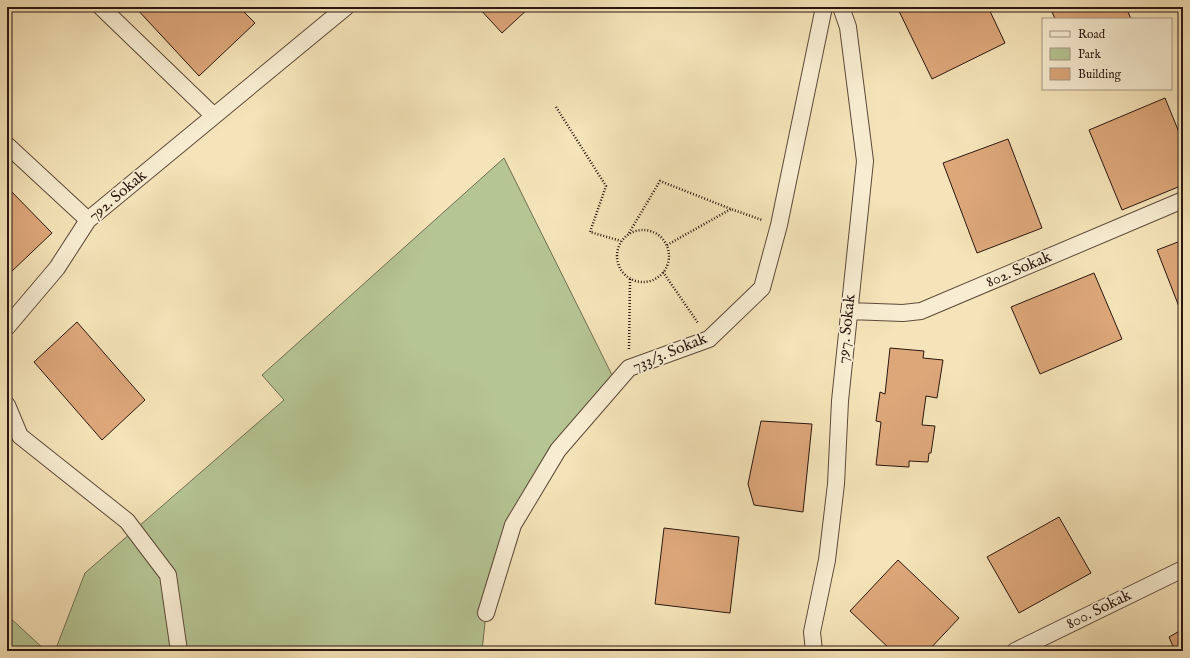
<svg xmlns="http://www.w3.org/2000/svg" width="1190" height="658" viewBox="0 0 1190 658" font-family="'IM FELL English',serif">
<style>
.green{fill:#b6c594;stroke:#706e52}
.building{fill:#dda77a;stroke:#2a170f}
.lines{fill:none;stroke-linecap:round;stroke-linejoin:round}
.street-casing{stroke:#5d4a3a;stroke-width:18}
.path{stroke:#2a170f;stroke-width:2.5;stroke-dasharray:1 2;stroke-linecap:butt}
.street{stroke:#f8edd2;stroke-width:16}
.labels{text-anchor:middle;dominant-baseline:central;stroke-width:3.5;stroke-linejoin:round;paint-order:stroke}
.street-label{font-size:16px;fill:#2a170f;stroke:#f8edd2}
</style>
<rect width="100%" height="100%" fill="#f5e4b9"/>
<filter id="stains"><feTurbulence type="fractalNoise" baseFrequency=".005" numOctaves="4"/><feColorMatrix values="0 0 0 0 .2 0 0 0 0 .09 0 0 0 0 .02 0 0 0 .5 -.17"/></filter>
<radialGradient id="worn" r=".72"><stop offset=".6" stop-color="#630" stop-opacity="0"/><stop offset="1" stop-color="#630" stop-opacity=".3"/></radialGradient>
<!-- green -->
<path class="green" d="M504,158L616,383L513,525L486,613L482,651H55L85,573L284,400L262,375Z
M7,615L46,651H7Z"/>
<!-- building -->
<path class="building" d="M135,7H239L255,23L199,76Z
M478,7H530L502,33Z
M897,7H988L1005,43L932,79Z
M1050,7H1126L1131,19H1055Z
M1165,98L1183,142V185L1122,210L1089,130Z
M1008,139L1042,228L977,253L943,163Z
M7,187L52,233L10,273L7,270Z
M1183,240V317L1157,250Z
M1094,273L1122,339L1040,374L1011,307Z
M77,322L145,400L102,440L34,362Z
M890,348L924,351L923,358L943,360L937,398L926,396L922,425L935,426L931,453H929L928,462L909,461V467L876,465L881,422L876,421L880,392L885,394Z
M761,421L812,424L803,512L754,505L748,484Z
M1059,517L1091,573L1019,613L987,557Z
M664,528L739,537L730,613L655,604Z
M898,560L959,618L928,651H892L850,611Z
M1183,629V651H1175L1169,637Z"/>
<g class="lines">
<defs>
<path id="street" d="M101,7L214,116
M7,145L88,220
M849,311L903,313L921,311L1183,200
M7,327L57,268L88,220L346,7
M7,405L20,436L127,521L168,575L179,651
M486,613L513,525L558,450L629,368L709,339L762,288L779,225L824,7
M814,651L812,632L827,560L836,484L840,401L865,161L848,27L841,7
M1015,651L1183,569"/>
</defs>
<!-- street casing -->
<use href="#street" class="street-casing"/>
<!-- path -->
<path class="path" d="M556,107L606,186L590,232L621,241
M617 256a26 26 0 1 1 52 0a26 26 0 1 1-52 0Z
M629,233L660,181L731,209L762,220
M667,245L731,209
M663,272L698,323
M629,349L630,279"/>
<!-- street -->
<use href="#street" class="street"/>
</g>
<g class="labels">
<!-- street labels -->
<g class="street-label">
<text transform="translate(118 196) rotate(-40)">792. Sokak</text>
<text transform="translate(1019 270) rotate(-23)">802. Sokak</text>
<text transform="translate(847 329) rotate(-84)">797. Sokak</text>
<text transform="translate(670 353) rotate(-22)">733/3. Sokak</text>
<text transform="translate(1099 610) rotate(-26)">800. Sokak</text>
</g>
</g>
<!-- margin -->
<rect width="1190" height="658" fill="none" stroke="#f5e4b9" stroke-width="24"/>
<rect x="8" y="8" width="1174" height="642" fill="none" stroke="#2a170f" stroke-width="2"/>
<rect x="12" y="12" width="1166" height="634" fill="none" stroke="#2a170f"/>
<!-- legend -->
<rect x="1042" y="18" width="130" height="72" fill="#f8edd2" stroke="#a69784"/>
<rect x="1050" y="31" width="20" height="6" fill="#f8edd2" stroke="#a69784"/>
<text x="1078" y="38" font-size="12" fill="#2a170f">Road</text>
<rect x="1050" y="48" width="20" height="12" fill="#b6c594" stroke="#a69784"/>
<text x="1078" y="58" font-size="12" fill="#2a170f">Park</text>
<rect x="1050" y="68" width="20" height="12" fill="#dda77a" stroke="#a69784"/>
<text x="1078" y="78" font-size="12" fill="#2a170f">Building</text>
<rect width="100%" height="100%" filter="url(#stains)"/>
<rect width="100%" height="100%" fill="url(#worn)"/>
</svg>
